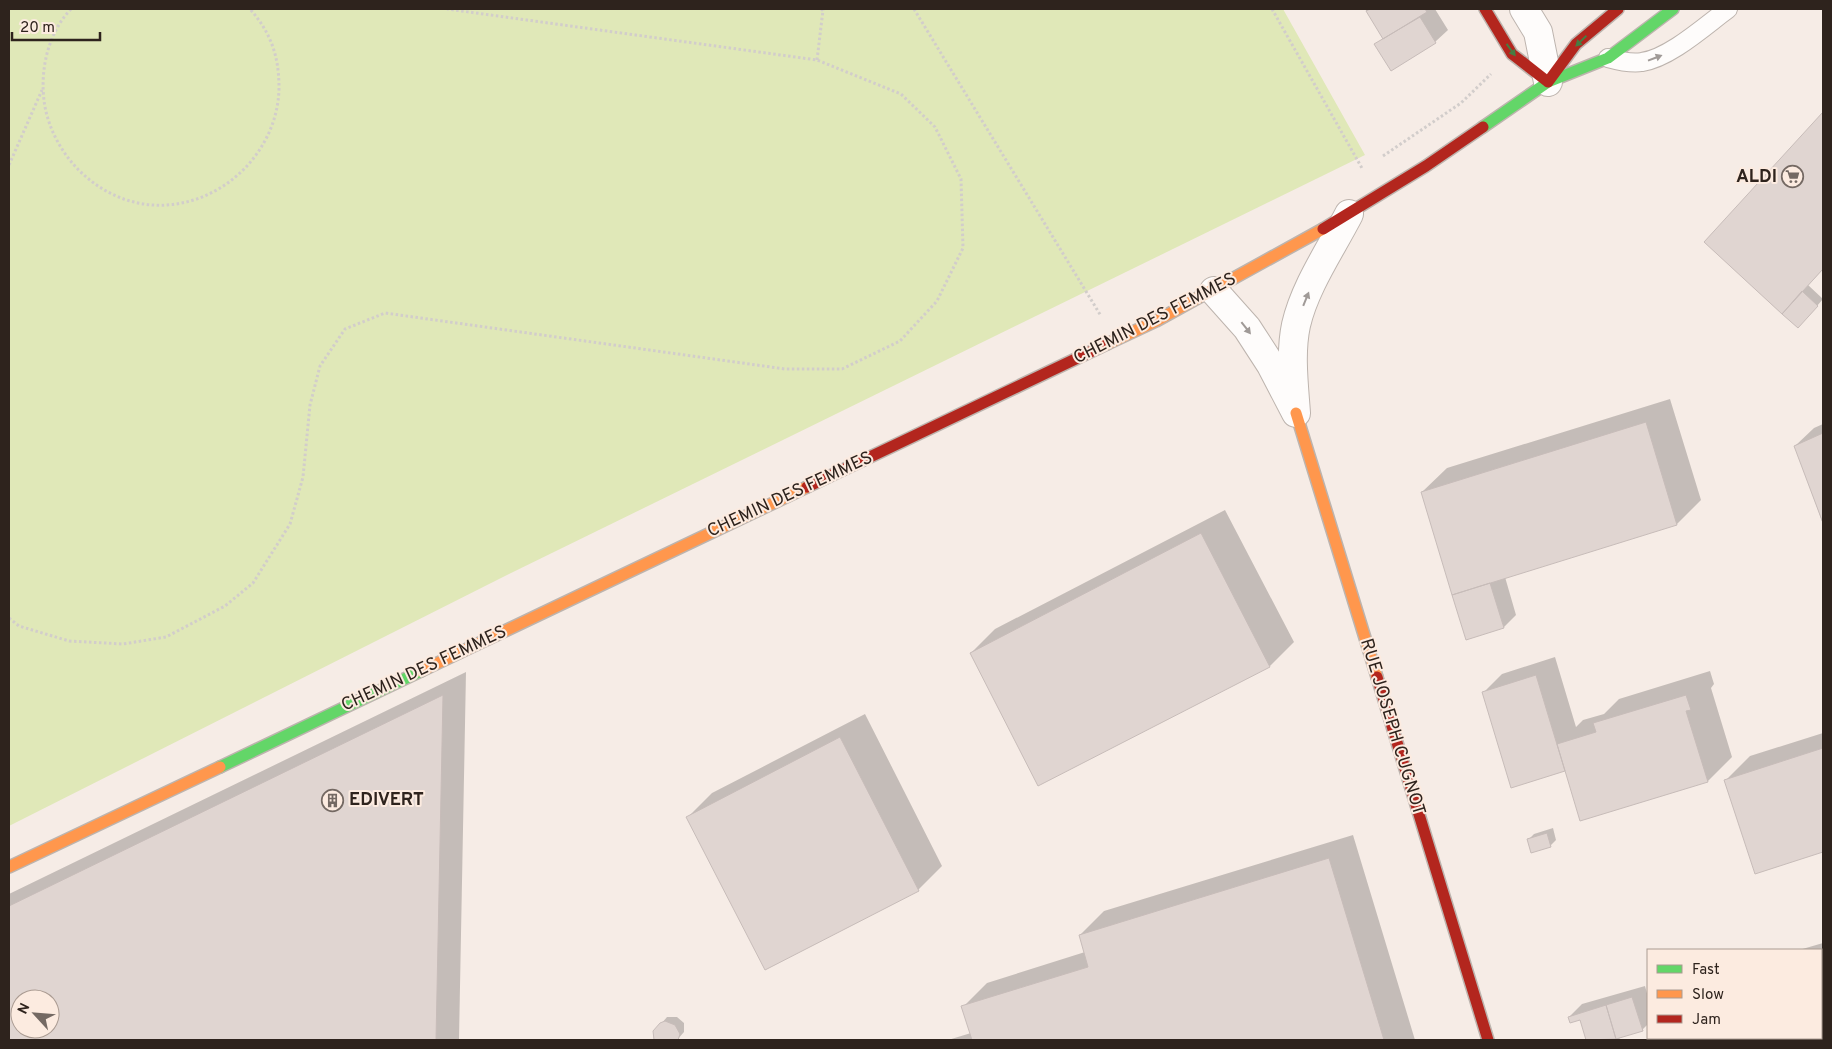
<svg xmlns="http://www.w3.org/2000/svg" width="1832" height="1049" viewBox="0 0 1832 1049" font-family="Overpass,sans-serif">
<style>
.green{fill:#e0e8b8}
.shadow{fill:#0003;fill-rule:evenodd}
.building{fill:#e0d5d1;stroke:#c7bcb9;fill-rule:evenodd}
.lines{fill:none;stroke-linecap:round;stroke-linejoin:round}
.lane-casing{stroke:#bdb4ae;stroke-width:20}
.street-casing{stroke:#bdb4ae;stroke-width:30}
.fast-casing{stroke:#bdb4ae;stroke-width:14}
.slow-casing{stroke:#bdb4ae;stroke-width:14}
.jam-casing{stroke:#bdb4ae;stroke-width:14}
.path{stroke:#d2cdcb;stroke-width:3;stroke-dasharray:2.5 2.5;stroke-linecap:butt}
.lane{stroke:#fefcfb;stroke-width:18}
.street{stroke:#fefcfb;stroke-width:28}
.fast{stroke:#63d668;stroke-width:11}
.slow{stroke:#ff974d;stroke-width:11}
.jam{stroke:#b3261e;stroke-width:11}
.oneway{fill:#487c42}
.oneway2{fill:#a09a97}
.labels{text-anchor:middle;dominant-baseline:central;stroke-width:4;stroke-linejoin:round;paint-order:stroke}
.poi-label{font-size:18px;font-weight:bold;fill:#2e231d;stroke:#fcebe0;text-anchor:end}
.street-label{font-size:18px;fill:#2e231d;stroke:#fcebe0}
</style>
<rect width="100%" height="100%" fill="#f6ece6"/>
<!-- green -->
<path class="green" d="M9,9H1283L1365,155L505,576L9,826Z"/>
<!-- shadow -->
<path class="shadow" d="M1365,9H1435L1448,30L1435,42L1376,45L1383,38Z
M1823,114V269L1808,285L1823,299L1804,321L1705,242Z
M1670,399L1701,500L1677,524L1505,577L1516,615L1504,627L1422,492L1447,468Z
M1823,424V524L1795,446L1814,428Z
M1225,510L1294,642L1270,666L1038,785L971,653L995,629Z
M1555,657L1576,727L1583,720L1604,714L1619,699L1710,671L1714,684L1711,688L1732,757L1708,781L1566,769L1512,786L1484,692L1502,674Z
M466,672L459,1040H9V894ZM20,999H50V1029H20Z
M865,714L942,866L918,890L688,817L712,793Z
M1823,733V851L1756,873L1726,780L1750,756Z
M1553,828L1556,840L1550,846L1528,840L1534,834Z
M1353,835L1415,1040H948L971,1033L963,1007L987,983L1085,952L1080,935L1104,911Z
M1823,943V954H1821V950H1799Z
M1823,956V1026L1821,1027V957Z
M1645,986L1648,997V1024L1642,1030L1619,1037L1620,1040H1587L1580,1019L1569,1017L1582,1004Z
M667,1017H677L684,1023V1032L677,1040H655V1031Z
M1724,1038H1787L1778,1040H1725Z"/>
<!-- building -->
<path class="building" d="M1370,9H1425L1427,12L1383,39L1366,11Z
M1420,17L1436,43L1391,71L1374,44Z
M1823,112V269L1782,314L1704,242Z
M1802,291L1818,306L1798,328L1782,314Z
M1646,422L1677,525L1452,595L1421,492Z
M1823,433V523L1794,446Z
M1201,533L1270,667L1038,786L970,653Z
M1490,583L1504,628L1466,640L1452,595Z
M1536,675L1565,771L1511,788L1482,692Z
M443,695L436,1040H9V906ZM20,999H50V1029H20Z
M1686,695L1691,710L1686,711L1708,782L1580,821L1557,744L1596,732L1593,723Z
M840,737L919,891L765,970L686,817Z
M1823,748V852L1755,874L1724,780Z
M1547,833L1551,847L1531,853L1527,839Z
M1329,858L1384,1040H972L961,1006L1088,967L1079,935Z
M1823,955V1028H1821V956Z
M1632,997L1643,1031L1616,1039L1606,1005Z
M1606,1005L1616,1039L1586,1040L1580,1020L1570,1023L1568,1017Z
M665,1021L675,1025L680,1034L678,1040H654L653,1031L660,1023Z
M1723,1038H1791L1783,1040H1724Z"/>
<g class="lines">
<defs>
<path id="lane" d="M1608,58C1619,61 1631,64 1642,62C1670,58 1706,25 1728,9"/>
<path id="street" d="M1524,9L1538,32L1548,82
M1214,291L1247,328L1271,365L1296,413C1294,385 1290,353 1296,325C1305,286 1331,249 1349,214"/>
<path id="fast" d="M1483,127L1548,82L1608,58L1673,9
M220,767L421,671"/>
<path id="slow" d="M1107,344L1156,321L1323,229
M1296,413L1377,677
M421,671L807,487
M9,867L220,767"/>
<path id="jam" d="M1485,9L1512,54L1548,82
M1548,82L1576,44L1618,9
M1323,229L1426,166L1483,127
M807,487L1107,344
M1377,677L1488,1040"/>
</defs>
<!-- lane casing -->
<use href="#lane" class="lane-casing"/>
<!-- street casing -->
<use href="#street" class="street-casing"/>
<!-- fast casing -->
<use href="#fast" class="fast-casing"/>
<!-- slow casing -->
<use href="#slow" class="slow-casing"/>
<!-- jam casing -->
<use href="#jam" class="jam-casing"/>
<!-- path -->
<path class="path" d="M71,9C47,34 39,73 45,107C56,163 108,209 167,205C228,201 278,148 279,88C279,56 271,33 250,9
M914,9L1101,316
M1272,9L1363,170
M817,60L823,10L819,9
M1383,156L1461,103L1491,74
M9,165L42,90
M9,618L19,626L69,641L123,644L166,637L225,606L253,583L290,524L303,477L310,405L320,366L345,329L385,313L785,369H842L900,341L937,301L963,248L961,179L935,127L901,94L817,60L447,9"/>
<!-- lane -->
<use href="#lane" class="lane"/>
<!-- street -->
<use href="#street" class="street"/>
<!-- fast -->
<use href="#fast" class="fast"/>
<!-- slow -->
<use href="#slow" class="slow"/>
<!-- jam -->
<use href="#jam" class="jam"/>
</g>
<!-- one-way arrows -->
<defs><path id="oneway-solid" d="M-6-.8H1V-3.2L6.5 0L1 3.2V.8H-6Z" transform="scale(1.25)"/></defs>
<g class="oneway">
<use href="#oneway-solid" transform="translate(1581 41) rotate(136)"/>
<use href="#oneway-solid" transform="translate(1511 50) rotate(54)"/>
</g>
<g class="oneway2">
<use href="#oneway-solid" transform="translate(1655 58) rotate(-21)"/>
<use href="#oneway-solid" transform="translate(1306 299) rotate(-68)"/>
<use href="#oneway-solid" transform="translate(1246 328) rotate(52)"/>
</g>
<!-- icons -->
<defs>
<symbol id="supermarket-ring" viewBox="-11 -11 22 22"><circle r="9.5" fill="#fcebe0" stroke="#746963" stroke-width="1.5"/><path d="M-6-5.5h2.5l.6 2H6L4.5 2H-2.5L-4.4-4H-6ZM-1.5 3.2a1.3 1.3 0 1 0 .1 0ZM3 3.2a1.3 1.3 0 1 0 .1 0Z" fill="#746963"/></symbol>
<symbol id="building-ring" viewBox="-11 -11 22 22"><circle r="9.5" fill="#fcebe0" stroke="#746963" stroke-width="1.5"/><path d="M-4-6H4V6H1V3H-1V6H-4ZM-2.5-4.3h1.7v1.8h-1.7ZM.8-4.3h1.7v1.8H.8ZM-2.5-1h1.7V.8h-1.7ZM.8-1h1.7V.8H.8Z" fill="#746963"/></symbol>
</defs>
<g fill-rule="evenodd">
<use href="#supermarket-ring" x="1780" y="164" width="25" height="25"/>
<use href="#building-ring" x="320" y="788" width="25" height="25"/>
</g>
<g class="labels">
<!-- poi labels -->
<g class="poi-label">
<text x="1777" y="177">ALDI</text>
<text x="349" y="800" text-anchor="start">EDIVERT</text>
</g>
<!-- street labels -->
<g class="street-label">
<text transform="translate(1155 319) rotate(-27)">CHEMIN DES FEMMES</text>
<text transform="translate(790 495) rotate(-25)">CHEMIN DES FEMMES</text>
<text transform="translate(424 669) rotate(-25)">CHEMIN DES FEMMES</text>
<text transform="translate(1392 727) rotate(73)">RUE JOSEPH CUGNOT</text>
</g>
</g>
<!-- border -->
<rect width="1832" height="1049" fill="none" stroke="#2e231d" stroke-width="20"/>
<!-- legend -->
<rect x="1647" y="949" width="175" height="90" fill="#fcebe0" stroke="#aa9b92"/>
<rect x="1657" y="965" width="25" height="8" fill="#63d668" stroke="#aa9b92"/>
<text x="1692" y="974" font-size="15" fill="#2e231d">Fast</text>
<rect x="1657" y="990" width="25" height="8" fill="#ff974d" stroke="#aa9b92"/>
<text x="1692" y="999" font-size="15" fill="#2e231d">Slow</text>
<rect x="1657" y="1015" width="25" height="8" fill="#b3261e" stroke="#aa9b92"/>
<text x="1692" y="1024" font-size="15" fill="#2e231d">Jam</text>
<!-- north arrow -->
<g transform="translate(35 1014) rotate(296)"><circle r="24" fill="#fcebe0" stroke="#aa9b92"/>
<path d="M0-4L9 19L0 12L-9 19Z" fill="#746963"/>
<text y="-8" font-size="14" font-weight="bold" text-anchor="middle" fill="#2e231d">N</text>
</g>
<!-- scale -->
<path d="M12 32v8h88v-8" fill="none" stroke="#2e231d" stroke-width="2.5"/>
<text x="20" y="32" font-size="15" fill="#2e231d" stroke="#fcebe0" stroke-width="4" paint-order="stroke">20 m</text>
</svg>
